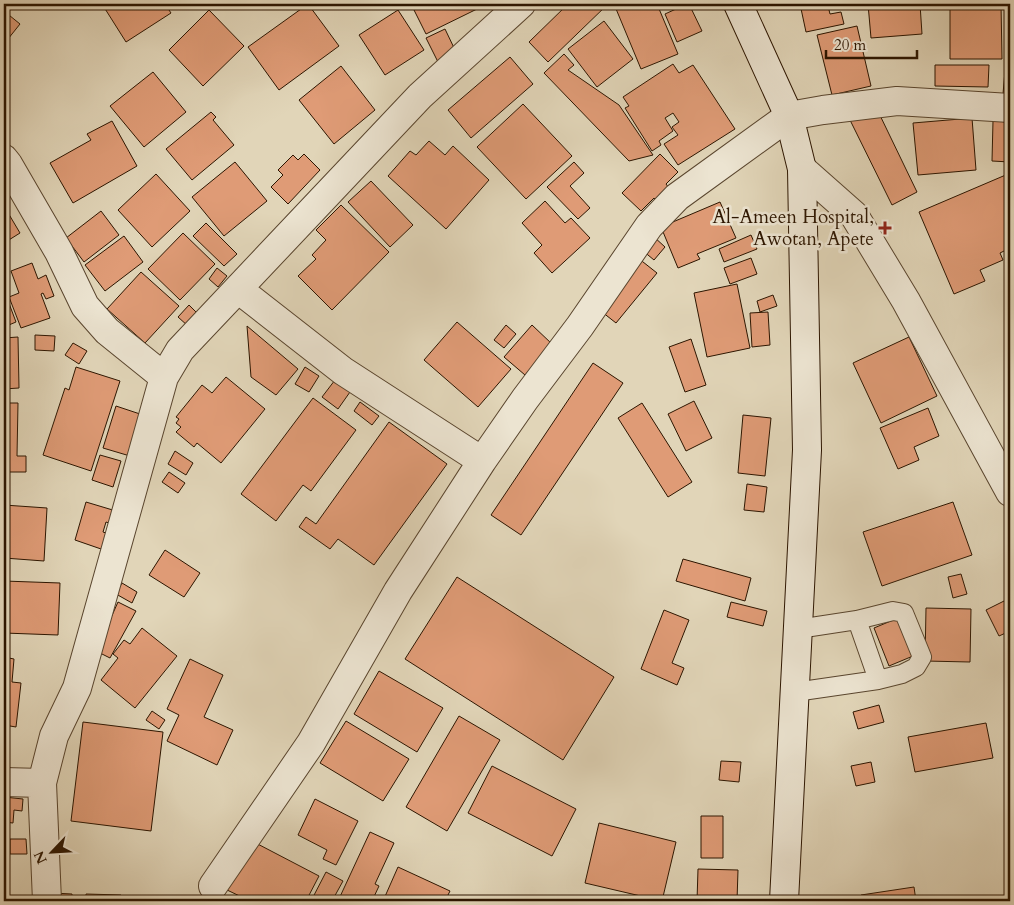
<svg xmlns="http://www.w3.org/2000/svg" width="1014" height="905" viewBox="0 0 1014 905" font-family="Cardo,serif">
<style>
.building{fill:#df9b76;stroke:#2c1500}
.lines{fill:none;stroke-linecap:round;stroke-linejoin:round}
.service-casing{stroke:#59452e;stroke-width:20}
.minor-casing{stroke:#59452e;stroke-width:30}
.secondary-casing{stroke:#2c1500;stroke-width:30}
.service{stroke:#ece4d1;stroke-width:18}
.minor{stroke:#ece4d1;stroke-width:28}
.secondary{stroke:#ece4d1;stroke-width:28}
.poi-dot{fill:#8f2418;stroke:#ece4d1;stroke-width:2}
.labels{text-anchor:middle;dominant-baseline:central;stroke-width:5;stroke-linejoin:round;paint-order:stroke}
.poi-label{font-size:19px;fill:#2c1500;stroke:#ece4d1;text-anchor:end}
</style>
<rect width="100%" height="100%" fill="#e1d5b8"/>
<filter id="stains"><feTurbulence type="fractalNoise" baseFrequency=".004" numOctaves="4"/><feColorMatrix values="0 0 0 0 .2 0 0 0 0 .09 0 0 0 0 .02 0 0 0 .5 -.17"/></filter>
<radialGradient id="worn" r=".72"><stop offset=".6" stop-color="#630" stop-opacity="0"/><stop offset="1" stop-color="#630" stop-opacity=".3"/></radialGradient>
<!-- building -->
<path class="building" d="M102,4H165L171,13L126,42Z
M308,4L339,46L279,90L248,47Z
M411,4H474L477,9L426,34Z
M568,4H608L548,62L529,42Z
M614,4H657L678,54L641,69Z
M687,4H689L702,31L677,42L665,14Z
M800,4H820L821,8L828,6L830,14L841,12L844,24L806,32Z
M868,4H920L922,34L871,38Z
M950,4H1001L1002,59H950Z
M209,10L244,46L203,86L169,50Z
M398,10L424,50L385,75L359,35Z
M4,11L20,24L4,44Z
M604,21L633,59L597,87L568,49Z
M857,26L871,86L832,95L817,35Z
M445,29L456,52L438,62L426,38Z
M564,54L574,65L568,70L619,105L653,155L629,161L544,73Z
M510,57L533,84L471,138L448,110Z
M1006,59H1010V94H1003Z
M673,64L679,73L693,65L735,129L678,165L664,144L678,135L672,127L679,122L673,113L665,118L673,131L659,141L661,145L652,151L625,108L629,106L623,97Z
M935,65H989L988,87L935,86Z
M341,66L375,110L334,144L299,100Z
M153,72L186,112L144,147L110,106Z
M523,104L572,156L526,199L477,147Z
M875,105L917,192L892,205L849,118Z
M211,112L216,117L213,120L234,145L192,180L166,149Z
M972,118L976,170L918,175L913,123Z
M112,121L137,166L73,203L50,163L91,140L87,134Z
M993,121L1010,122V162L992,161Z
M429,141L445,155L453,146L489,180L446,229L388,176L410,151L416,155Z
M304,154L320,170L288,204L271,187L283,175L278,170L293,155L298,160Z
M660,154L678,172L666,184L669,188L656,200L654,198L641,211L622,193Z
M235,162L267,201L224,236L192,197Z
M574,162L584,173L570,186L590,208L578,219L547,187Z
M156,174L190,211L152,247L118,210Z
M1008,174L1010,180V248L1000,253L1003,260L980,270L985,281L954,294L919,212Z
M371,181L413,225L390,247L348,202Z
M545,201L565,223L571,218L590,238L552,273L534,253L542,245L522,223Z
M720,202L736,238L697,254L700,259L678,268L661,227Z
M341,205L389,252L332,310L298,276L316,259L312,255L326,240L316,230Z
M4,206L20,233L4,243Z
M101,211L119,235L84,262L66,238Z
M206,223L237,254L224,266L193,236Z
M183,233L215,264L180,300L148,269Z
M751,235L757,249L724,262L719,249Z
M124,236L143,262L105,291L85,265Z
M653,236L665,247L654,260L642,250Z
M638,258L657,273L616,323L597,308Z
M751,258L757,274L730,284L724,268Z
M32,263L38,279L46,275L54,296L46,299L43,293L41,294L50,318L21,328L9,297L19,293L11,271Z
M217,268L227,276L218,287L209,279Z
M141,272L179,306L145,343L107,309Z
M737,284L750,348L707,357L694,293Z
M4,290L16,322L4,327Z
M773,295L777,306L760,312L757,301Z
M189,305L199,315L188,326L178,317Z
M768,312L770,345L752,347L750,313Z
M457,322L511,369L478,407L424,360Z
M506,325L516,334L504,348L494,340Z
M532,325L552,344L525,375L504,357Z
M247,326L298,369L276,395L251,377Z
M35,335L55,336L54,351L35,350Z
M18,337L19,388L4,389V338Z
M909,337L937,396L881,423L853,363Z
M691,339L706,385L685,392L669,347Z
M73,343L87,351L79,364L65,355Z
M593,363L623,383L521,535L491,515Z
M76,367L120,381L91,471L43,455L65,388L69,390Z
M305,367L319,376L309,392L295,384Z
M226,377L265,409L221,463L197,443L194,447L176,432L181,427L176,423L179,419L176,417L202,385L212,393Z
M335,380L350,392L338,409L322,397Z
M313,398L356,430L311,491L303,485L276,521L241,494Z
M694,401L712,438L686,451L668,414Z
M360,402L379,416L372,425L354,411Z
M4,403H18L17,456H26V472H4Z
M642,403L692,482L668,497L618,418Z
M116,406L143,415L130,456L103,448Z
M928,408L939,436L914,447L919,460L898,469L880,428Z
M743,415L771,418L765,476L738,473Z
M389,422L447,464L374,565L338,539L330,549L299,527L306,517L316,524Z
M175,451L193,463L186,475L168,464Z
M100,455L121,461L113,487L92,480Z
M169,472L185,483L178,493L162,482Z
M747,484L767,487L764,512L744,510Z
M86,502L116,511L112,524L106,522L103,532L109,534L104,550L75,540Z
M953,502L972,555L882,586L863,532Z
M4,505L47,508L44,561L4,558Z
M165,550L200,573L184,597L149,575Z
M683,559L751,578L745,601L676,581Z
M961,574L967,594L953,598L948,577Z
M457,577L614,677L563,760L405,659Z
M4,581L60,583L58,635L4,633Z
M122,583L137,592L132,603L116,594Z
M1004,601L1010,613V631L999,636L986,610Z
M118,602L136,611L110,658L96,651Z
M731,602L767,611L763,626L727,617Z
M926,608L971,609L970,662L925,661Z
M664,610L689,620L672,663L684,668L677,685L641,669Z
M898,618L913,656L889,666L874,628Z
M142,628L177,656L135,708L101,680L118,658L113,654L124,640L130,644Z
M4,657L14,659L12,682L21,683L16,727L4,725Z
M190,659L223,675L204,717L233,730L217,765L167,741L179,715L167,709Z
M379,671L443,708L417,752L354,714Z
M879,705L884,722L858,729L853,712Z
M152,711L165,720L159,729L146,720Z
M459,716L500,740L447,831L406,807Z
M346,721L409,759L383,801L320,763Z
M83,722L163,732L151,831L71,821Z
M986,723L993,758L915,772L908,737Z
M721,761L741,762L739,782L719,780Z
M871,762L875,782L856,786L851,766Z
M492,766L576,809L552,856L468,813Z
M4,797L23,799L22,811L14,810L13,823L4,822Z
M315,799L358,821L336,865L323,859L327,850L298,835Z
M701,816H723V858H701Z
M599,823L676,842L662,901L585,883Z
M370,832L394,843L375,884L379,886L372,901H338Z
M10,839H26L27,854H10Z
M250,840L319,876L306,901H250L225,889Z
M398,867L450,891L445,901H383Z
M698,869L738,870L737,901H697Z
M326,872L343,881L332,901H311Z
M914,887L916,901H862L861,895Z
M53,893L72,894V901H52Z
M86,894L121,895V901H86Z
M225,897L236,901H223Z
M567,898L589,901H567Z"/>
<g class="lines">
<defs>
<path id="service" d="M857,620L878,680
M795,692L878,680L902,674L916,667L922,657L904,613L893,611L857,620L798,629"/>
<path id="minor" d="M4,159L8,164L59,252L85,306L107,331L164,377
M802,169L854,215L906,301L1010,492
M238,289L343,371L482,461
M4,782L42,783L54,736L77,688L164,377L180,350L420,96L521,4
M42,783L47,901
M213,886L311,743L398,591L482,461L525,399L580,326L649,226L677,197L789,116L823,110L897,101L1010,108"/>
<path id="secondary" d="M738,4L789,116L802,169L807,450L784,901"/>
</defs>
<!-- service casing -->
<use href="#service" class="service-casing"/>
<!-- minor casing -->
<use href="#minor" class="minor-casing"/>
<!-- secondary casing -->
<use href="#secondary" class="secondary-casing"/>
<!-- service -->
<use href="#service" class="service"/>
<!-- minor -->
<use href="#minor" class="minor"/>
<!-- secondary -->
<use href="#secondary" class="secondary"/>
</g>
<!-- markers -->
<path class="poi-dot" d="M882.5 220.5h5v5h5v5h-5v5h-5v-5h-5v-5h5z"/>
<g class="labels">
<!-- poi labels -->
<g class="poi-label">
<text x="874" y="217">Al-Ameen Hospital,<tspan x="874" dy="22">Awotan, Apete</tspan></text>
</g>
</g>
<!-- margin -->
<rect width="1014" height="905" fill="none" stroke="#e1d5b8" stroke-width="20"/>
<rect x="5" y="5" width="1004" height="895" fill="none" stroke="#2c1500" stroke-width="2.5"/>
<rect x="10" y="10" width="994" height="885" fill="none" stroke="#2c1500"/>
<!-- north arrow -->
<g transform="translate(52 852) rotate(245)" stroke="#ece4d1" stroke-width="4" paint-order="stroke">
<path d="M0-4L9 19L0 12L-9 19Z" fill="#2c1500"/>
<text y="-8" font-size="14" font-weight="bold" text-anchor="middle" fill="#2c1500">N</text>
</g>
<!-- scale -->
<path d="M826 50v8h91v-8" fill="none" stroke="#2c1500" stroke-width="2.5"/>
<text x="834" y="50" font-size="15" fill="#2c1500" stroke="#ece4d1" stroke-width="4" paint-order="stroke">20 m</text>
<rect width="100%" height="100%" filter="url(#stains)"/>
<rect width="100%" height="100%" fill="url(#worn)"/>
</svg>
